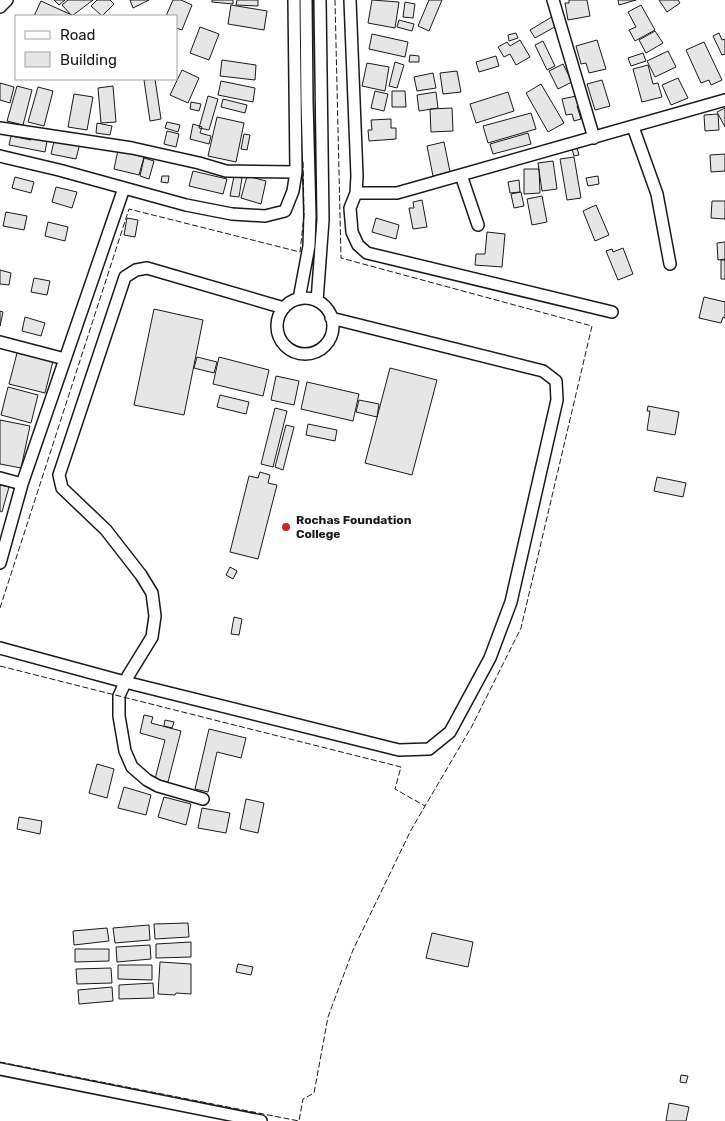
<svg xmlns="http://www.w3.org/2000/svg" width="725" height="1121" viewBox="0 0 725 1121" font-family="Rubik,sans-serif">
<style>
.building{fill:#e6e6e6;stroke:#1a1a1a}
.lines{fill:none;stroke-linecap:round;stroke-linejoin:round}
.minor-casing{stroke:#1a1a1a;stroke-width:14}
.minor{stroke:#fff;stroke-width:11}
.fence{stroke:#1a1a1a;stroke-width:1;stroke-dasharray:6 2.5;stroke-linecap:butt}
.poi-dot{fill:#c62828;stroke:#fff;stroke-width:2}
.labels{text-anchor:middle;dominant-baseline:central;stroke-width:4;stroke-linejoin:round;paint-order:stroke}
.poi-label{font-size:12px;font-weight:bold;fill:#1a1a1a;stroke:#fff;text-anchor:start}
</style>
<rect width="100%" height="100%" fill="#fff"/>
<!-- building -->
<path class="building" d="M54,0H65L59,5Z
M68,0H93L72,16L62,5Z
M97,0H110L114,4L102,16L91,6Z
M130,0H149L133,8Z
M173,0H181L192,5L182,30L176,28V16H166Z
M212,0H233V4L212,2Z
M237,0H258V6L236,5Z
M372,0L399,2L395,28L368,23Z
M429,0H442L429,31L418,26Z
M569,0H587L590,16L568,20L565,3H569Z
M618,0H636L619,5Z
M659,0H678L680,3L667,12Z
M41,1L74,16H34Z
M405,2L415,4L413,18L403,17Z
M231,5L267,11L264,30L228,24Z
M641,5L655,30L635,41L629,30L636,27L628,12Z
M555,15L560,24L535,38L530,30Z
M399,20L414,24L412,31L397,27Z
M200,27L219,34L209,60L190,53Z
M655,31L663,43L646,53L639,40Z
M516,33L518,38L509,41L508,35Z
M719,33L722,40L725,39V54L722,55L713,36Z
M372,34L408,42L405,57L369,49Z
M520,40L530,57L516,65L510,54L504,57L498,47L507,42L510,46Z
M597,40L606,69L589,73L586,63L581,64L576,46Z
M543,41L555,66L547,70L535,45Z
M704,42L722,80L711,85L709,80L701,83L686,50Z
M668,51L676,67L655,77L647,61Z
M643,53L646,61L631,66L628,58Z
M410,55L419,56V62H409Z
M496,56L499,66L479,72L476,62Z
M222,60L256,65L255,80L220,76Z
M395,62L404,65L397,88L389,86Z
M367,63L389,67L385,91L362,86Z
M563,64L572,82L558,89L549,71Z
M648,65L653,84L658,83L662,97L642,102L633,69Z
M182,70L199,78L188,103L170,95Z
M457,71L461,92L443,94L440,73Z
M433,73L436,88L417,91L414,77Z
M678,78L688,98L671,105L662,85Z
M155,79L161,119L150,121L144,80Z
M602,80L610,106L595,110L587,84Z
M221,81L255,88L253,102L218,95Z
M0,83L14,87L10,103L0,100Z
M541,84L564,123L548,132L526,93Z
M17,86L32,90L23,125L7,121Z
M113,86L116,122L101,123L98,88Z
M38,87L53,91L44,126L28,122Z
M375,91L388,94L384,111L371,108Z
M392,91H405L406,107H392Z
M436,92L438,108L419,111L417,95Z
M508,92L514,111L476,123L470,104Z
M74,94L93,97L87,130L68,127Z
M581,95L583,104L577,106L581,119L574,121L572,114L566,115L562,99Z
M208,96L218,99L209,130L199,128Z
M223,99L247,105L245,113L221,107Z
M191,102L201,104L199,111L190,109Z
M452,108L453,131L431,132L430,109Z
M725,108V127L717,112Z
M531,113L536,129L488,143L483,126Z
M718,114L719,130L705,131L704,115Z
M217,117L244,123L236,162L208,156Z
M391,119V128H396V139L369,141L368,130H372L371,120Z
M167,122L180,125L178,132L165,128Z
M97,123L112,126L110,135L96,133Z
M193,124L202,127L200,133L211,136L209,144L190,139Z
M167,131L179,134L176,147L164,144Z
M33,133L48,136L45,152L9,145L11,136L31,140Z
M528,133L531,144L493,154L490,144Z
M244,134L250,135L247,150L241,149Z
M55,137L80,143L76,159L51,154Z
M444,142L450,172L433,176L427,146Z
M577,148L579,155L574,156L572,149Z
M118,150L144,157L139,175L114,169Z
M725,154V171L711,172L710,155Z
M574,157L581,198L567,200L560,159Z
M144,158L154,161L149,179L140,176Z
M553,161L557,189L542,191L538,163Z
M524,169H539L540,193L524,194Z
M193,171L227,179L223,194L189,186Z
M162,176H169L168,183L161,182Z
M234,176L242,178L239,197L230,196Z
M247,176L266,181L261,204L241,198Z
M598,176L599,184L588,186L586,178Z
M15,177L34,182L31,193L12,188Z
M519,180L520,192L510,193L508,182Z
M56,187L77,192L72,208L52,202Z
M521,192L524,206L514,208L511,194Z
M542,196L547,222L532,225L527,199Z
M422,200L427,227L413,229L409,208H414L413,202Z
M712,201H725V219L711,218Z
M596,205L609,235L595,241L583,211Z
M6,212L27,216L24,230L3,226Z
M127,218L138,220L135,237L124,235Z
M376,218L399,225L396,239L372,232Z
M48,222L68,227L65,241L45,236Z
M487,232L505,234L502,267L475,265L476,254H485Z
M725,242V259L718,260L717,243Z
M623,248L633,274L618,280L606,251L612,249L613,252Z
M721,260H725V279H721Z
M0,270L11,273L9,285L0,284Z
M34,278L50,281L47,295L31,292Z
M704,297L725,302V318L723,317L721,323L699,318Z
M154,309L203,320L184,415L134,405Z
M0,311L3,312L0,326Z
M25,317L45,323L41,336L22,331Z
M17,353L53,361L45,393L9,384Z
M197,357L217,362L214,373L194,368Z
M219,357L269,370L263,396L213,384Z
M390,368L437,380L412,475L365,463Z
M276,376L299,381L294,405L271,400Z
M307,382L359,394L353,421L301,409Z
M8,387L38,395L31,423L1,415Z
M220,395L249,402L246,414L217,407Z
M359,400L379,404L377,417L356,412Z
M648,406L679,412L675,435L647,430L650,411H647Z
M275,408L287,411L273,467L261,464Z
M0,420L30,426L21,468L0,464Z
M308,424L337,430L335,441L306,435Z
M286,425L294,427L283,470L275,467Z
M260,472L270,475L268,483L277,485L258,559L230,552L249,476L258,478Z
M657,477L686,483L683,497L654,491Z
M0,485L9,487L2,512L0,511Z
M230,567L237,571L233,579L226,575Z
M234,617L242,619L239,635L231,634Z
M144,715L153,717L151,723L181,731L168,782L155,779L165,740L140,733Z
M165,720L174,722L172,728L164,726Z
M209,729L246,738L241,758L217,752L208,792L195,789Z
M97,764L114,769L107,798L89,793Z
M124,787L151,795L146,815L118,808Z
M164,797L191,804L186,825L158,817Z
M246,799L264,803L258,833L240,829Z
M202,808L230,813L226,833L198,828Z
M19,817L42,821L40,834L17,829Z
M188,923L189,937L155,939L154,924Z
M149,925L150,940L115,943L113,928Z
M107,928L109,941L74,945L73,931Z
M432,933L473,942L468,967L426,958Z
M191,942V957L156,958V944Z
M150,945L151,959L117,962L116,947Z
M75,949H109V961L75,962Z
M160,962L191,964V994L176,993L175,995L158,994Z
M238,964L253,967L251,975L236,972Z
M118,965H152V980L118,979Z
M111,968L112,983L77,984L76,969Z
M153,983L154,998L119,999V985Z
M112,987L113,1001L79,1004L78,990Z
M681,1075L688,1076L686,1083L680,1082Z
M669,1103L689,1107L686,1121H666Z"/>
<g class="lines">
<defs>
<path id="minor" d="M350,0L357,176L356,193L350,208L352,232L358,245L367,253L612,312
M553,0L594,138
M0,7L7,0
M633,127L657,194L670,264
M0,128L132,148L199,163L226,171L296,172
M0,156L59,170L186,205L232,214L265,216L285,211L293,191L296,172L294,0
M461,175L478,225
M356,193H397L725,100
M277 326a28 28 0 1 1 56 0a28 28 0 1 1-56 0Z
M299,299L309,246L310,216L307,101L306,0
M317,301L323,220L320,0
M0,342L65,359
M0,478L22,484
M0,563L22,484L124,188
M0,648L125,682L399,750L429,749L450,732L490,658L511,602L557,400L556,381L543,371L331,318
M203,799L158,786L147,780L132,767L125,751L119,716V696L128,676L152,637L155,616L152,593L141,575L106,530L62,488L59,475L125,277L136,270L147,268L284,308
M0,1069L261,1121"/>
</defs>
<!-- minor casing -->
<use href="#minor" class="minor-casing"/>
<!-- minor -->
<use href="#minor" class="minor"/>
<!-- fence -->
<path class="fence" d="M0,608L129,209L300,252L304,215L303,160
M0,666L401,767L395,789L425,806
M0,1062L299,1121L303,1099L314,1093L328,1017L353,950L411,830L472,726L521,628L592,326L341,258L335,0"/>
</g>
<!-- markers -->
<circle class="poi-dot" cx="286" cy="527" r="5"/>
<g class="labels">
<!-- poi labels -->
<g class="poi-label">
<text x="296" y="520">Rochas Foundation<tspan x="296" dy="14">College</tspan></text>
</g>
</g>
<!-- legend -->
<rect x="15" y="15" width="162" height="65" fill="#ffffff" stroke="#a3a3a3"/>
<rect x="25" y="31" width="25" height="8" fill="#ffffff" stroke="#a3a3a3"/>
<text x="60" y="40" font-size="15" fill="#1a1a1a">Road</text>
<rect x="25" y="52" width="25" height="15" fill="#e6e6e6" stroke="#a3a3a3"/>
<text x="60" y="65" font-size="15" fill="#1a1a1a">Building</text>
</svg>
